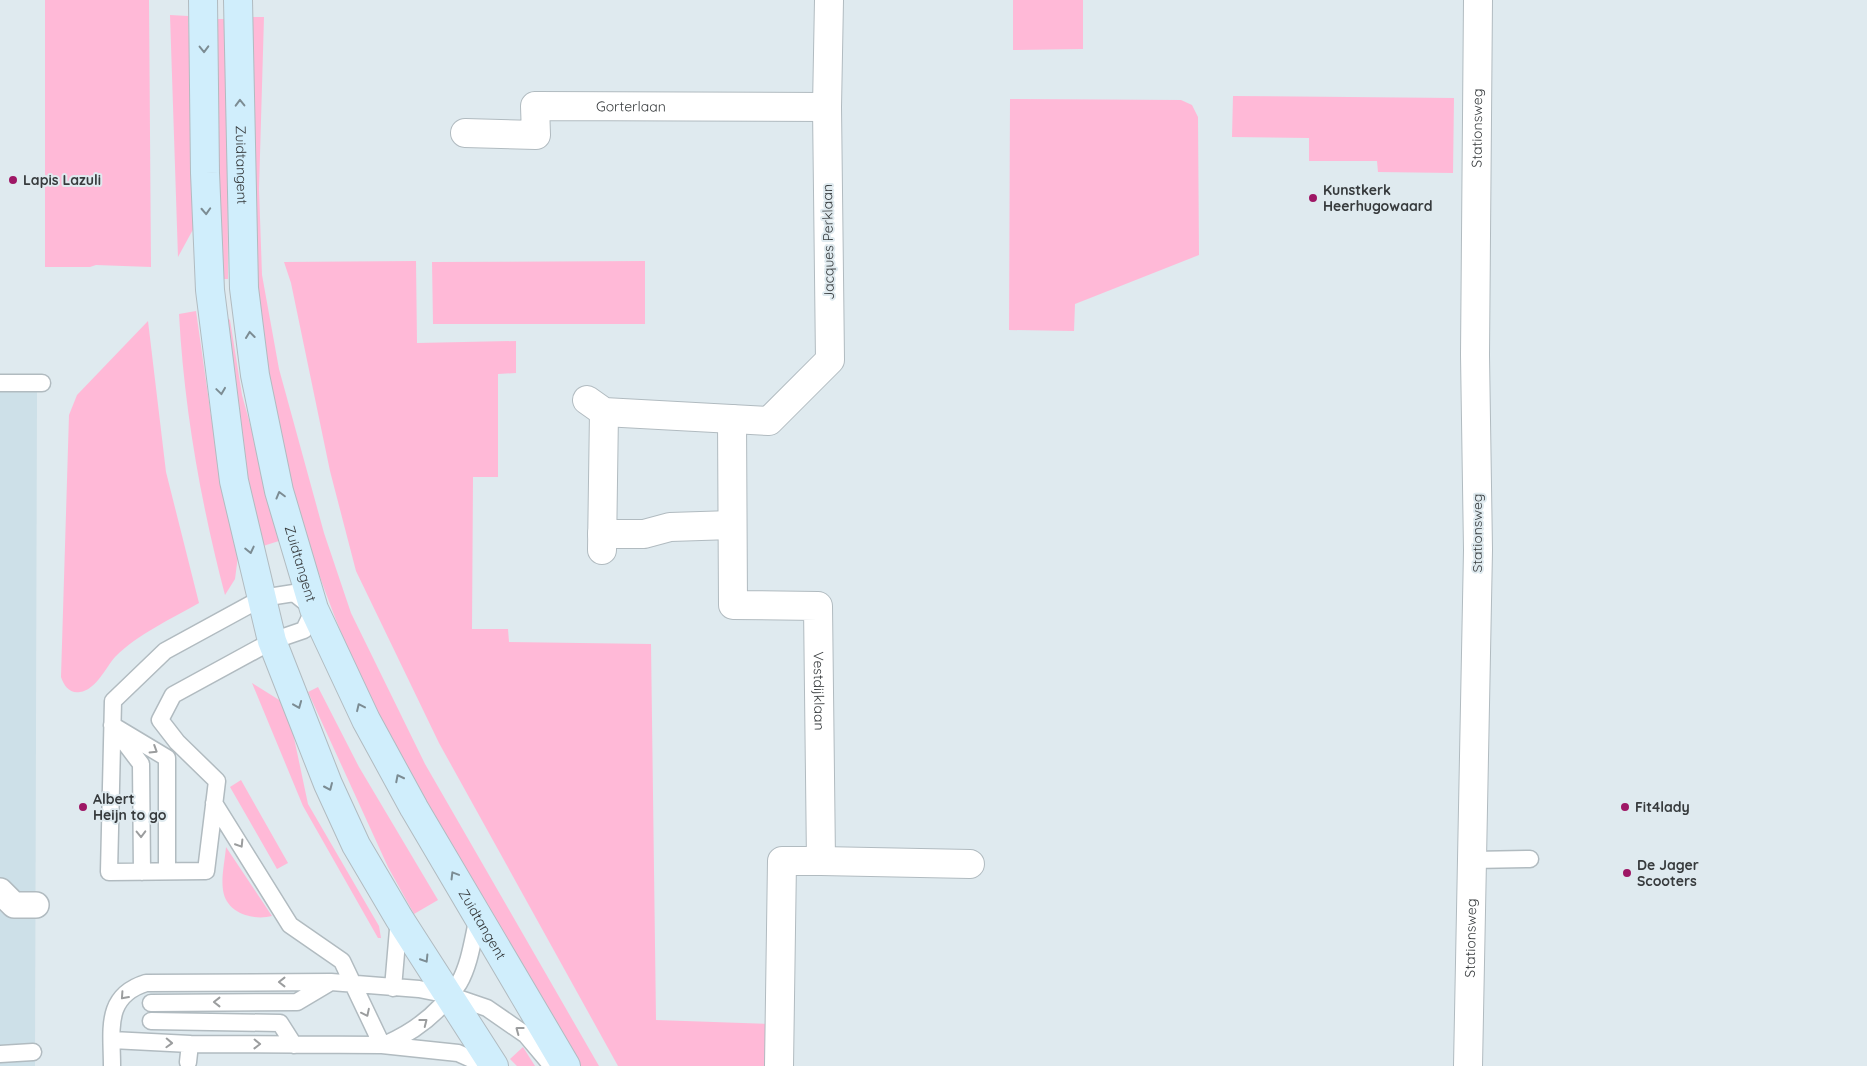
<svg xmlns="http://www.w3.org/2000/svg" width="1867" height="1066" viewBox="0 0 1867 1066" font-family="Quicksand,sans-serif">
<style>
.built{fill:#cde0e8}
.green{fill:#ffb9d7}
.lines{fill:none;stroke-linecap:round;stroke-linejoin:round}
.service-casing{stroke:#b1bbc0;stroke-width:19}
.pedestrian-casing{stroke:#b1bbc0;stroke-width:28}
.minor-casing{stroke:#b1bbc0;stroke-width:30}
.secondary-casing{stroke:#b1bbc0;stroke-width:30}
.service{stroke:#fff;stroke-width:16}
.pedestrian{stroke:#fff;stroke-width:25}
.minor{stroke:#fff;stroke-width:28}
.secondary{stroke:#d0eefc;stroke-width:28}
.oneway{stroke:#7c8c93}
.oneway2{stroke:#9b9d9e}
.poi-dot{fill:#9e1765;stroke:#dfeaef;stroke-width:2}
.labels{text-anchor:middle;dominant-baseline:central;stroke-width:4;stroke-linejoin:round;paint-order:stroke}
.street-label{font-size:14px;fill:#373b3d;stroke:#dfeaef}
.poi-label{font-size:14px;font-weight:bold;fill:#373b3d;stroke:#dfeaef;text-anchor:start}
</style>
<rect width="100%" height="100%" fill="#dfeaef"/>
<!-- built -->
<path class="built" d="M0,388H37L35,1066H0Z"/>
<!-- green -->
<path class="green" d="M45,0H149L151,267L96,265L90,267H45Z
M1013,0H1083V49L1013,50Z
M170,15L188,16L196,224L178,257Z
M251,17H264L259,189L262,275L279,369L324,533L351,613L425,764L599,1066H579C512,951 440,838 380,718C326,611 289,495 265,377C253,312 252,246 252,181C252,126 251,71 251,17Z
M212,19H227L228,279H222Z
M1233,96L1454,98L1453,173L1378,172L1377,161H1309V138L1232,137Z
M1010,99L1181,100L1192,105L1198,117L1199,255L1075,304L1074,331L1009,330Z
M416,261L417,343L516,341V373L498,374V477H473L472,629H508L509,642L651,644L656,1020L772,1024L770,1066H618L439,743L356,571L330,471L291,283L284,262Z
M645,261V324H433L432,262Z
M196,311L212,423L221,455L238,556L235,579L225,595C201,504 184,408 179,314Z
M226,317L230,320L242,395L282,540L260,547L243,462Z
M148,321L166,472L199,603C171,619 138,634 115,657C106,667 96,690 80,692C70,694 64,686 61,677L69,415L77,395Z
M252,683L284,703L290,719L308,804L379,926L381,938H378L303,806Z
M318,687L359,767L438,900L414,914L388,867L308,692Z
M241,780L288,863L277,869L230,787Z
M226,847L272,916C253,921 226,913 223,890C221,877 225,860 226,847Z
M523,1047L535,1066H517L510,1059Z"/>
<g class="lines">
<defs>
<path id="service" d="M0,383H42
M294,593L314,609L304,630L272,641L173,695L160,720L177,742L217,781L206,871L109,872L113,701L165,651L262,598Z
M112,725L167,758V871
M116,731L141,764L142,872
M214,803L290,925L342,961L382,1045
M1473,860L1530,859
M393,988L399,918
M151,1003L297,1002L329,983
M151,1021L280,1023L294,1045
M112,1040L190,1044L382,1045L458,1053L487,1066
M386,1044C416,1031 441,1011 459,983C470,964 473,938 478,917
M0,1054L33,1052
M188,1062L190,1044
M112,1066C112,1030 104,996 146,983L331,982L419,989L449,995L487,1008L526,1035L552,1066"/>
<path id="pedestrian" d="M0,891L14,905H36"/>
<g id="minor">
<path id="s1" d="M465,133L536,135L535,106L827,107"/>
<path d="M587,400L604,412L769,421L830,360L827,107L829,0"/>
<path id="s2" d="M732,419L733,605L818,606L821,861H782L779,1066"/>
<path d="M602,534H644L670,527L732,525"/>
<path d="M602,550L604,412"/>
<path d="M821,861L970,864"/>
<path id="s3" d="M1468,1066L1478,550L1475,355L1478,0"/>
</g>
<g id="secondary">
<path d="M203,0L205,173L210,290L234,481L272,641L328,784L356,845L399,918L494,1066"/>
<path id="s4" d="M238,0L244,288L255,375L279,491L314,609L366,720L414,808L566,1066"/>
</g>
</defs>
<!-- service casing -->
<use href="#service" class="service-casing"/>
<!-- pedestrian casing -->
<use href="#pedestrian" class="pedestrian-casing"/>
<!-- minor casing -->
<use href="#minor" class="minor-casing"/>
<!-- secondary casing -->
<use href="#secondary" class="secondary-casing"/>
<!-- service -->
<use href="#service" class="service"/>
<!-- pedestrian -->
<use href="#pedestrian" class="pedestrian"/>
<!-- minor -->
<use href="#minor" class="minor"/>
<!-- secondary -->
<use href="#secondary" class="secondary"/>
</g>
<!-- one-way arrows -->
<defs><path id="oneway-chevron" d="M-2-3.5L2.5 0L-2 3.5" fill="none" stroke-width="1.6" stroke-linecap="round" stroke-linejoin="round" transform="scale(1.25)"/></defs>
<g class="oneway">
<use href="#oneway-chevron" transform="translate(204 49) rotate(89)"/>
<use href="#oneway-chevron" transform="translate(240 103) rotate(-91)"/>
<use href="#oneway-chevron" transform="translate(206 211) rotate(87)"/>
<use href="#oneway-chevron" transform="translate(250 335) rotate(-97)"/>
<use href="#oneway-chevron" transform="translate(221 391) rotate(82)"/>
<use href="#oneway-chevron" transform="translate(280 495) rotate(-105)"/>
<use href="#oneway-chevron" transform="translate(250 550) rotate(77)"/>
<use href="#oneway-chevron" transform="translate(298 705) rotate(68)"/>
<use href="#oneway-chevron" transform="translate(360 707) rotate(-115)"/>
<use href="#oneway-chevron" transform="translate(399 778) rotate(-117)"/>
<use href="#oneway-chevron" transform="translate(329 787) rotate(66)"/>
<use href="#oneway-chevron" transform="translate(454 875) rotate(-121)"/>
<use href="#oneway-chevron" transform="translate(425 959) rotate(58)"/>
</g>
<g class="oneway2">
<use href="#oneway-chevron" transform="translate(154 750) rotate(32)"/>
<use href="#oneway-chevron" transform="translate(141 834) rotate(89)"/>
<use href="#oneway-chevron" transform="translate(240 844) rotate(58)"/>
<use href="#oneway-chevron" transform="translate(282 982) rotate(180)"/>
<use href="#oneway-chevron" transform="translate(124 996) rotate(132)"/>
<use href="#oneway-chevron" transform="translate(217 1002) rotate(180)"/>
<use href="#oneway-chevron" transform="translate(366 1013) rotate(64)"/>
<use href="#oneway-chevron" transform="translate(424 1022) rotate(-38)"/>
<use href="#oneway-chevron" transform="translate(519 1030) rotate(-143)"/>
<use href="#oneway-chevron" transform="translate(169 1043) rotate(2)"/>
<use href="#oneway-chevron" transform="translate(257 1044) rotate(1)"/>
</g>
<!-- markers -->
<g class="poi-dot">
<circle cx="13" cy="180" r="5"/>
<circle cx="1313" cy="198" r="5"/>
<circle cx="83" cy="807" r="5"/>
<circle cx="1625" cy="807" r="5"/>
<circle cx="1627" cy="873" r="5"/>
</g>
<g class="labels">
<!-- street labels -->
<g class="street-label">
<text stroke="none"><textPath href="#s1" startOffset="196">Gorterlaan</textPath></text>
<text stroke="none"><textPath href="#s3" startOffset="938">Stationsweg</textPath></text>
<text stroke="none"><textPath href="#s4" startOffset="165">Zuidtangent</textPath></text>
<text transform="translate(828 242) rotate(-91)">Jacques Perklaan</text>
<text transform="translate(1477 533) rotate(-90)">Stationsweg</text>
<text stroke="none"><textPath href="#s4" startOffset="570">Zuidtangent</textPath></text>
<text stroke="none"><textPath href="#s2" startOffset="356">Vestdijklaan</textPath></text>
<text stroke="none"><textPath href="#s4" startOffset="975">Zuidtangent</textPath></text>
<text stroke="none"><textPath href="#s3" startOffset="128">Stationsweg</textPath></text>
</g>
<!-- poi labels -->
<g class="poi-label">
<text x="23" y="180">Lapis Lazuli</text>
<text x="1323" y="190">Kunstkerk<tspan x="1323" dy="16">Heerhugowaard</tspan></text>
<text x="93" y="799">Albert<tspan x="93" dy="16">Heijn to go</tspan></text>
<text x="1635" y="807">Fit4lady</text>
<text x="1637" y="865">De Jager<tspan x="1637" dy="16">Scooters</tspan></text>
</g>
</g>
</svg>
